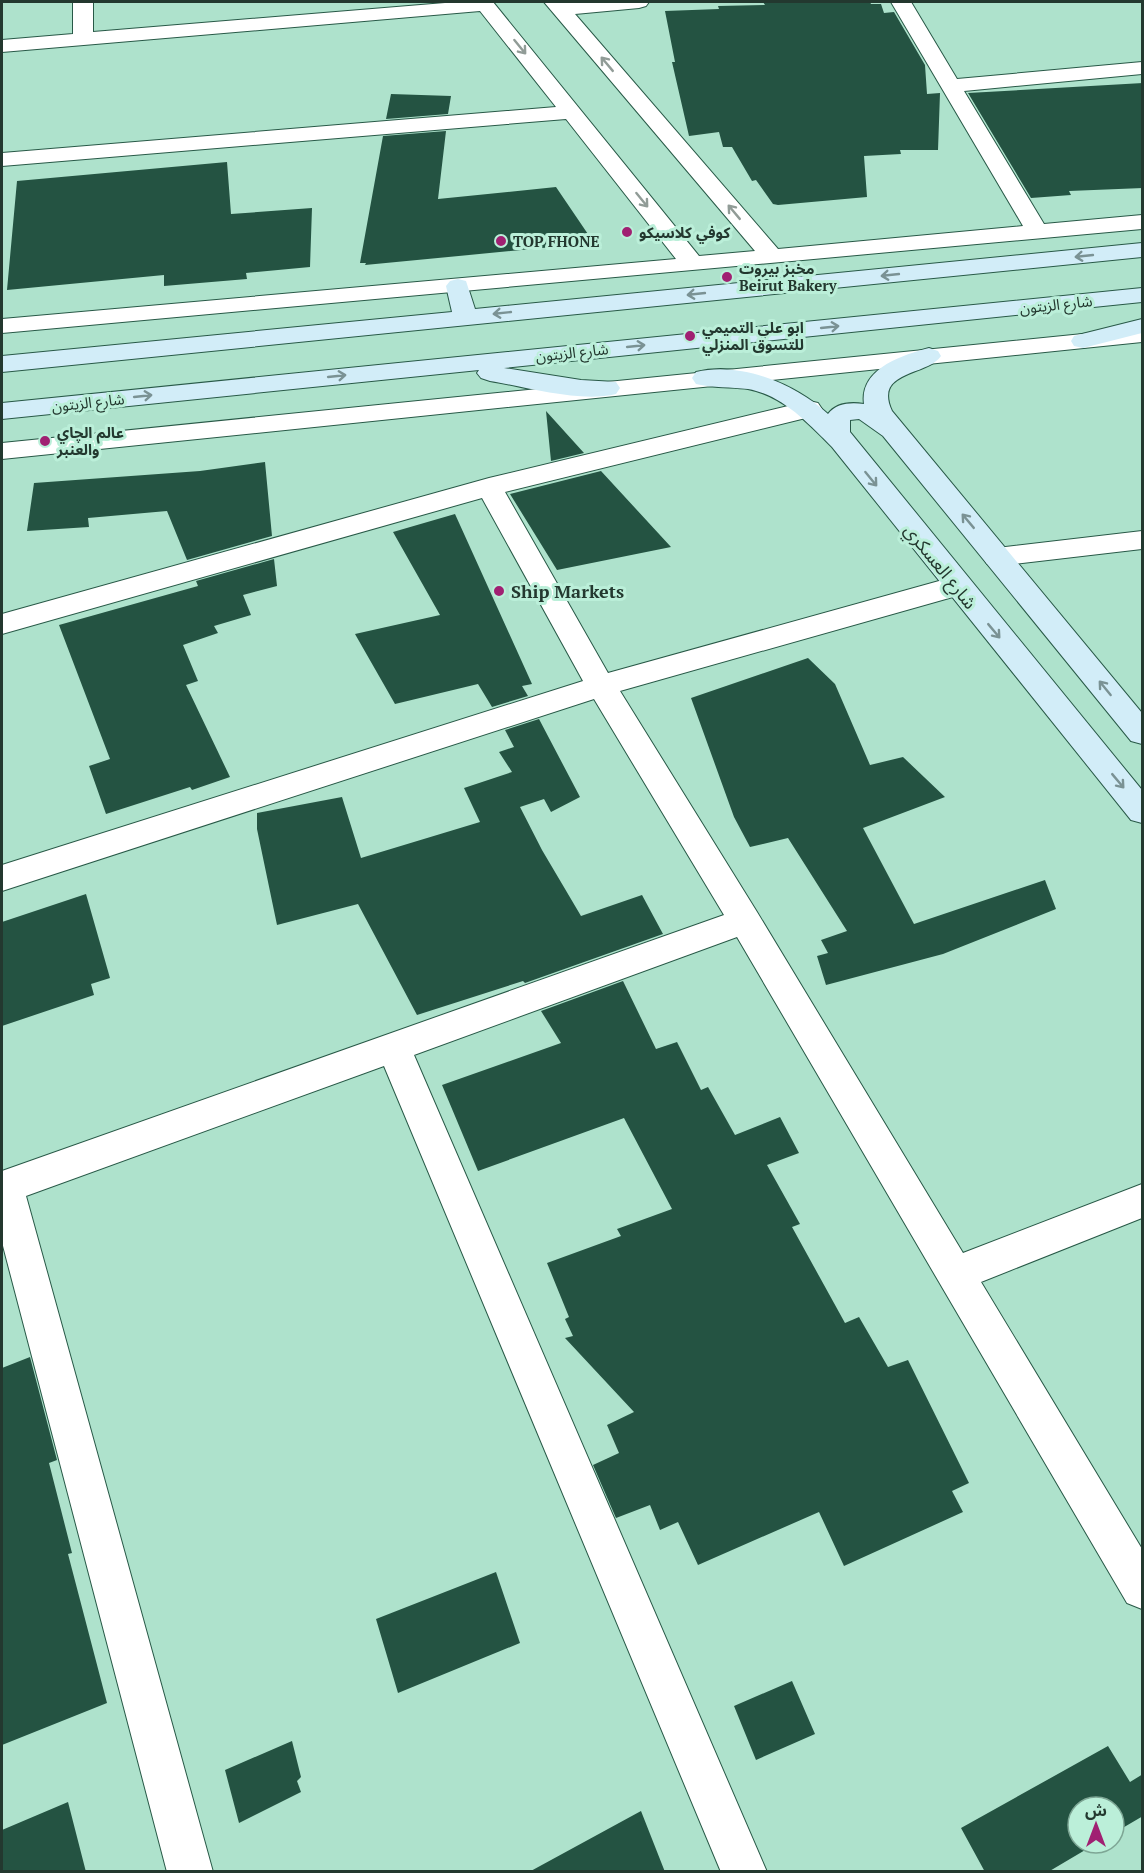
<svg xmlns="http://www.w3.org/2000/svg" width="1144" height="1873" viewBox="0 0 1144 1873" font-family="'PT Serif','Noto Sans Arabic',serif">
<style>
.building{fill:#245342}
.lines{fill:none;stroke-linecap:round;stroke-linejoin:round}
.street-casing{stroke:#285947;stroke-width:2}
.secondary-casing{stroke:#285947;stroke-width:2}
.street{fill:#fff;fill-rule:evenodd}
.secondary{fill:#d2edf8;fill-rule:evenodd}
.oneway{stroke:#919c97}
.oneway2{stroke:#7a9294}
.poi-dot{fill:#a02072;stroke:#bbefd9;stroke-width:2}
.labels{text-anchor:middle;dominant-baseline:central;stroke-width:6;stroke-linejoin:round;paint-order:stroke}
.far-poi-label{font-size:15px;font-weight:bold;fill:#23382f;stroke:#bbefd9;text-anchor:start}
.far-street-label{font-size:15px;fill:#23382f;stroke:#bbefd9}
.street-label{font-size:18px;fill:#23382f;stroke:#bbefd9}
.poi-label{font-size:18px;font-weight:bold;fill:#23382f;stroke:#bbefd9;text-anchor:start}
</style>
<rect width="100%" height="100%" fill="#aee2cc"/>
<!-- building -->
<path class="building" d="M763,2H870L871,4H881L884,13L894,12L925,65L927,94L940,93L938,150H900L901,154L864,156L867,197L778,205L773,204L756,180L752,181L732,147H723L719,132L689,136L672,62H675L665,11L719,9L718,6L765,5Z
M1143,83V188L1069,191L1071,195L1031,198L968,93Z
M391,94L451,96L448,114L386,119Z
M446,131L438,199L556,187L594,243L365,265L366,263H360L383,136Z
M227,162L231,214L312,208L310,267L246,273L247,279L164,286V275L7,290L17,181Z
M546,411L584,453L551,461Z
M265,462L272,536L187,560L167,511L88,518L89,527L27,531L34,483L200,471Z
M601,471L671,547L557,570L510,494Z
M455,514L532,684L522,686L528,696L492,707L478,684L395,704L355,634L440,615L393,532Z
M274,559L277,586L243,595L251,615L214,626L218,633L183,645L198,681L186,685L230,777L192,790L190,787L106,814L89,766L110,759L59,625L198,586L196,581Z
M808,658L835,684L870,765L903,757L945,797L863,828L914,924L1045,880L1056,909L943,954L826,985L817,956L828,953L821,940L847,931L788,838L750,847L734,817L691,698Z
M539,719L580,797L551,812L544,799L520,807L542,850L581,916L642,895L663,934L525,983L523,981L417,1015L358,904L277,925L257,829V813L342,797L361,858L480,822L464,788L512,772L499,752L514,747L505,730Z
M86,894L110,978L91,984L94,995L2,1026V922Z
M623,981L656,1049L677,1042L701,1090L708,1087L735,1135L780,1117L799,1153L767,1165L800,1224L792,1227L845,1323L859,1317L888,1367L908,1360L969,1483L952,1491L963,1512L844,1566L819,1512L698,1565L678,1522L660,1530L650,1505L616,1518L593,1465L619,1453L607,1425L634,1412L565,1338L573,1336L565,1319L569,1317L547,1263L621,1236L617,1229L672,1209L624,1118L478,1171L442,1085L561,1043L541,1011Z
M30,1357L57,1460L49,1463L72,1553L68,1554L107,1703L2,1745V1368Z
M496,1572L520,1643L398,1693L376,1619Z
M792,1681L815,1734L756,1760L734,1706Z
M292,1741L301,1777L297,1781L301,1792L239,1823L225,1770Z
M1108,1746L1130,1782L1143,1774V1816L1114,1833V1807H1078V1843H1097L1048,1872H985L961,1828Z
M68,1802L86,1872H2V1830Z
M641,1811L665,1872H529Z"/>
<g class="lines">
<defs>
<path id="street" d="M73,2H93V32L457,2H493L699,256L755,251L544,2H649L646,6L639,8L575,14L778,249L1023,226L891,2H911L957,79L1142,62V74L964,91L1044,224L1142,215V229L2,333V319L676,259L566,119L2,166V153L556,107L480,11L2,52V40L73,34Z
M1142,328V342L2,459V443Z
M809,401L818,403L822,409L818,415L505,492L608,673L957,576L967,579L971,586L967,593L620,691L757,912L963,1253L1142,1184V1218L981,1282L1142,1549V1609L1127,1603L737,937L414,1055L767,1872H721L384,1066L26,1196L213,1872H167L2,1242V1171L724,915L594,699L2,891V865L583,681L482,498L2,634V614L489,478Z
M1142,531V549L997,566L987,564L983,557L987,550L997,548Z"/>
<path id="secondary" d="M1142,243V257L2,372V356L452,312L446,286L450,281L458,279L466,281L475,309Z
M1142,288V302L504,368L581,380L616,382L620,388L616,394C580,403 527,387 490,381L481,378L477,373L479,370L2,419V403Z
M1142,319V333L1083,348L1074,346L1071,341L1074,336Z
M929,348L938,351L941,356C928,376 873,370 892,411L1142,713V744L1131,741L883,436L859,419L850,420V432L1142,790V823L1131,820L832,447C808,423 782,395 748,389C731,387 713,388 696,384L692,378L696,372C741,361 795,384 828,414C836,403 851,402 864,404C859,369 902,355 929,348Z"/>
</defs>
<!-- street casing -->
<use href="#street" class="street-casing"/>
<!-- secondary casing -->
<use href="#secondary" class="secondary-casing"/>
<!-- street -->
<use href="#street" class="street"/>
<!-- secondary -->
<use href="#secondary" class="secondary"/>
</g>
<!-- one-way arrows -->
<defs><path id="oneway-shaft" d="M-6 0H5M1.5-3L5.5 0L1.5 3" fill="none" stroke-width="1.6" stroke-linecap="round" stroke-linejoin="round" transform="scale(1.5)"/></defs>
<g class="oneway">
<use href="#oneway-shaft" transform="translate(520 47) rotate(51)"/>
<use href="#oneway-shaft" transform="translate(607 64) rotate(-130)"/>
<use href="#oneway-shaft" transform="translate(642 200) rotate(51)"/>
<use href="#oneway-shaft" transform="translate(734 212) rotate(-130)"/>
</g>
<g class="oneway2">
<use href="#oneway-shaft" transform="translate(1084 256) rotate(174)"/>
<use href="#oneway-shaft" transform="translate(890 275) rotate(174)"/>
<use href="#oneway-shaft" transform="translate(696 294) rotate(174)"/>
<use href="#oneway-shaft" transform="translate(502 313) rotate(174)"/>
<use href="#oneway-shaft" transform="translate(830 327) rotate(-6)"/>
<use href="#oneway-shaft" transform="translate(636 346) rotate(-6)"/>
<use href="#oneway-shaft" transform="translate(337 376) rotate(-6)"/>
<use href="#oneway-shaft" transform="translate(143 396) rotate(-6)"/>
<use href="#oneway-shaft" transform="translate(871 479) rotate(51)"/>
<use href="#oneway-shaft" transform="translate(968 521) rotate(-130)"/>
<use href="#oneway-shaft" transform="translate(994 631) rotate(50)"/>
<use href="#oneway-shaft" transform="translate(1105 688) rotate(-129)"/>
<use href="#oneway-shaft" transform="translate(1118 781) rotate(50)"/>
</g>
<!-- markers -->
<g class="poi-dot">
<circle cx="627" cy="232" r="6"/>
<circle cx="501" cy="241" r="6"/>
<circle cx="727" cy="277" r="6"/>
<circle cx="690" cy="336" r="6"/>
<circle cx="45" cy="441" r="6"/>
<circle cx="499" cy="591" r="6"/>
</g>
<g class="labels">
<!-- far-poi labels -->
<g class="far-poi-label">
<text x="639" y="232">كوفي كلاسيكو</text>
<text x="513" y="241">TOP FHONE</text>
<text x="739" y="268">مخبز بيروت<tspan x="739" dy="17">Beirut Bakery</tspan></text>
<text x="702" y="327">ابو علي التميمي<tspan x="702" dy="17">للتسوق المنزلي</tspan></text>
<text x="57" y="432">عالم الچاي<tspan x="57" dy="17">والعنبر</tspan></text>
</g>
<!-- far-street labels -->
<g class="far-street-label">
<text transform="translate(1056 304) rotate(-6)">شارع الزيتون</text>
<text transform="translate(572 352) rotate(-6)">شارع الزيتون</text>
<text transform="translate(88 402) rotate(-6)">شارع الزيتون</text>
</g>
<!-- street labels -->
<g class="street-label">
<text transform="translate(941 566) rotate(51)">شارع العسكري</text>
</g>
<!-- poi labels -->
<g class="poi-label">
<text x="511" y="591">Ship Markets</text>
</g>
</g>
<!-- border -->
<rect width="1144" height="1873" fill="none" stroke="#23382f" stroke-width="6"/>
<!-- north arrow -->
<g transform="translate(1096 1825)"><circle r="28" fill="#bbefd9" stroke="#7ea695" stroke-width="1.5"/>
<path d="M0-4.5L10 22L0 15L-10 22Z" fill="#a02072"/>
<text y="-9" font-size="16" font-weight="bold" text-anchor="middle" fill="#23382f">ش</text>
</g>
</svg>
